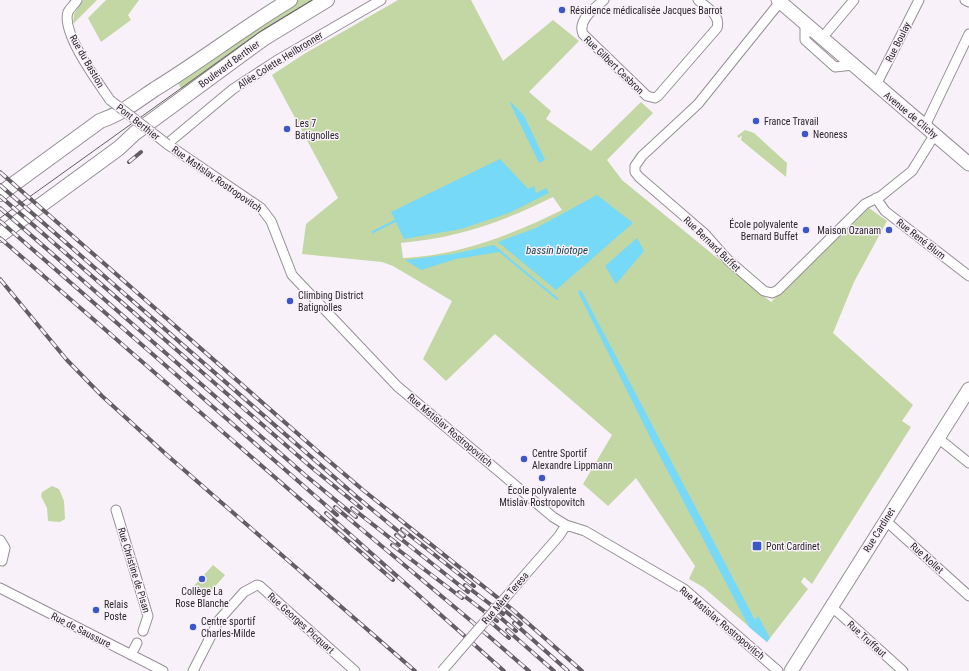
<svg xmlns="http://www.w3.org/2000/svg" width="969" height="671" viewBox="0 0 969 671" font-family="'Roboto Condensed',sans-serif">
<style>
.green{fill:#c2d7a4;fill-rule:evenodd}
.water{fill:#75d9f7}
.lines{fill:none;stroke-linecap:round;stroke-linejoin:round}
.stream{stroke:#75d9f7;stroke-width:2.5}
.minor-casing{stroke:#968f96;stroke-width:11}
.secondary-casing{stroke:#968f96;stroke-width:15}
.primary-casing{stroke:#968f96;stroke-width:16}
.minor{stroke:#fff;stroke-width:9}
.secondary{stroke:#fff;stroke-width:13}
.primary{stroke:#fff;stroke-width:14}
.tram{stroke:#635e63;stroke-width:1}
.rail-casing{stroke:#635e63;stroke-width:4}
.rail{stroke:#f9f1f9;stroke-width:2.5;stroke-dasharray:8;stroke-linecap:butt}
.minor-bridge-casing{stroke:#968f96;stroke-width:11;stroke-linecap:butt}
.minor-bridge{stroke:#fff;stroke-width:9}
.poi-dot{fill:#3b57c9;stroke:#f9f1f9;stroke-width:1.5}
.labels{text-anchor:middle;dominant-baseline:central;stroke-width:3;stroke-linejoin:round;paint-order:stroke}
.poi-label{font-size:10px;fill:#2a272a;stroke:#f9f1f9;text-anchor:start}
.street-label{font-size:10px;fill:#2a272a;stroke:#f9f1f9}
.water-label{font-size:11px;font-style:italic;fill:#174451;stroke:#f9f1f9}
</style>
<rect width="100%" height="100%" fill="#f9f1f9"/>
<!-- green -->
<path class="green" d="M83,0H97L73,24L74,14Z
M106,0H139L128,15L131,20L101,42L88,18Z
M296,0H317L183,91L177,82Z
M398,0H471L503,61L553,20L579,41L529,92L551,111L546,119L591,151L641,102L653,113L607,160L622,180L771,302L869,208L887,221L854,282L833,333L913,405L902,421L911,427L812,584L804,577L801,582L808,589L767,642L703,587L689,579L695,566L636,478L608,506L583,484L612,435L495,334L446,381L423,359L452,301L393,266L382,262L302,254L306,224L338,198L272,75L304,54ZM553,197L562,210C511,235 460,255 403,258L401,243C458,238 503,222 553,197Z
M745,130L754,133L787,163L786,177L741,140L742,135L739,138L737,136Z
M52,486L59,489L64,501L65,519L60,522L48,521L47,508L41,496L42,492Z
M213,565L225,575L204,599L192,588Z"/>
<!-- water -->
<path class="water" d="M511,102L524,116L545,160L539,163L510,103Z
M500,159L528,189L534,186L536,193L546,188L549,193L509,213L461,229L404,239L391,212Z
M597,195L633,223L556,290L498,242L536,228Z
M637,238L644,251L616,284L605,266Z
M494,245L559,299L557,300L499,252L456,259L421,270L405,260L453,254Z
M581,290L755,620L758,616L770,638L767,642L749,627L653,443L578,292Z"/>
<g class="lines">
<!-- stream -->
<path class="stream" d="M373,232L395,221"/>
<defs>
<path id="minor" d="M77,0C75,4 70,8 68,12C61,33 98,82 110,100
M381,0L276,61L233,89L167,144L261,208L271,221L292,275L397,386L553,517L566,525L585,531L684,589L778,671
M604,0C595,8 577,20 583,34L647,96L655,98L658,96L717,28C721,15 707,8 698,0
M965,0L969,2
M780,2L698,104L642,156L635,166V172L639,177L705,234L728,260L764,291L772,293L778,290L865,204L881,196L912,171L935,134
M805,23V40L835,67L853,65
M822,38L854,0
M876,85L919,0
M925,126L969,34
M876,198L885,211L969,276
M938,438L969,463
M116,510L148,616L143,631
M885,520L969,596
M0,540L5,548L2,561
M531,568L559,536L566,525
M0,588L163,671
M831,607L840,614L903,671
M131,655L137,643
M193,671L219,620L244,592L257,585L260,586L355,671"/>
<path id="secondary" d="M778,0L969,164
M791,671L969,389"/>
<path id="primary" d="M0,194L100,121C121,114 137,101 155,89C201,61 243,28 290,0
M0,235L119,148L135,133L263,39L327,0"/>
</defs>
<!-- minor casing -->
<use href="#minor" class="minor-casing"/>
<!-- secondary casing -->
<use href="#secondary" class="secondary-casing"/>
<!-- primary casing -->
<use href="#primary" class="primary-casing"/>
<!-- minor -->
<use href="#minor" class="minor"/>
<!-- secondary -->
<use href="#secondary" class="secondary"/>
<!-- primary -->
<use href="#primary" class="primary"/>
<!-- tram -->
<path class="tram" d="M0,218L261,31L312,0"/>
<defs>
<path id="rail" d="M129,162L141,152
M0,172L322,455L363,490L513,610L582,671
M0,185L357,497L404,536
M0,196L311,467L361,508
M0,208L305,475L356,517
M0,221L337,515
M0,238L393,580
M0,279L66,359L102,396L168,456L415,671
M335,507L470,620L529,671
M352,508L399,545
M326,513L504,671
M402,529L474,586
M396,535L468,592
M392,545L462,598
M465,585L503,614
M459,592L497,621
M499,606L521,624
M495,613L516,631
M488,620L509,638
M514,623L568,671
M507,630L554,671"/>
</defs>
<!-- rail casing -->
<use href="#rail" class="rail-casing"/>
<!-- rail -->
<use href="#rail" class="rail"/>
<defs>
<path id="minor-bridge" d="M110,100L167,144
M442,671L531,568"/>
</defs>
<!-- minor-bridge casing -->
<use href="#minor-bridge" class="minor-bridge-casing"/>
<!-- minor-bridge -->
<use href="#minor-bridge" class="minor-bridge"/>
</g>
<!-- markers -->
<g class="poi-dot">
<circle cx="562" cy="10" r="4"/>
<circle cx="756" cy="121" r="4"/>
<circle cx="287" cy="129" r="4"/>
<circle cx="805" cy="134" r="4"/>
<circle cx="806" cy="230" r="4"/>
<circle cx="889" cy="230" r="4"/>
<circle cx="290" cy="301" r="4"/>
<circle cx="524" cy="459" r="4"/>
<circle cx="542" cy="478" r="4"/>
<rect x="752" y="541" width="10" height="10" rx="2"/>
<circle cx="202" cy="579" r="4"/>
<circle cx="96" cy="610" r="4"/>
<circle cx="193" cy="627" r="4"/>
</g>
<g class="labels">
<!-- poi labels -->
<g class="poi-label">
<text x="570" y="10">Résidence médicalisée Jacques Barrot</text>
<text x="764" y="121">France Travail</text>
<text x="295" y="123">Les 7<tspan x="295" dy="12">Batignolles</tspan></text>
<text x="813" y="134">Neoness</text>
<text x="798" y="224" text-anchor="end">École polyvalente<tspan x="798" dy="12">Bernard Buffet</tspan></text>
<text x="881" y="230" text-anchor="end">Maison Ozanam</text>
<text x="298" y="295">Climbing District<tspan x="298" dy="12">Batignolles</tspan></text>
<text x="532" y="453">Centre Sportif<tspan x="532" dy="12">Alexandre Lippmann</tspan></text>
<text x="542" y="490" text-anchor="middle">École polyvalente<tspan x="542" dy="12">Mtislav Rostropovitch</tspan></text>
<text x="766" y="546">Pont Cardinet</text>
<text x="202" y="591" text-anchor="middle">Collège La<tspan x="202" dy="12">Rose Blanche</tspan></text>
<text x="104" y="604">Relais<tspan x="104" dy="12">Poste</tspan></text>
<text x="201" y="621">Centre sportif<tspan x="201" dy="12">Charles-Milde</tspan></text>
</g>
<!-- street labels -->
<g class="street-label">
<text transform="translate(898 42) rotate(-63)">Rue Boulay</text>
<text transform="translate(280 60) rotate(-32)">Allée Colette Heilbronner</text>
<text transform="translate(87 61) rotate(60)">Rue du Bastion</text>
<text transform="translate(229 64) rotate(-36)">Boulevard Berthier</text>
<text transform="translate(614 65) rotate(44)">Rue Gilbert Cesbron</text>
<text transform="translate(911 115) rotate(40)">Avenue de Clichy</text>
<text transform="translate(138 122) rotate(38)">Pont Berthier</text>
<text transform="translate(217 179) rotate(35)">Rue Mstislav Rostropovitch</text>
<text transform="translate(921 239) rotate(38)">Rue René Blum</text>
<text transform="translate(712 244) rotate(44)">Rue Bernard Buffet</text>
<text transform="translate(450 430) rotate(40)">Rue Mstislav Rostropovitch</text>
<text transform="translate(879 530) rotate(-58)">Rue Cardinet</text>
<text transform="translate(927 558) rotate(42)">Rue Nollet</text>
<text transform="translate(134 570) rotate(73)">Rue Christine de Pisan</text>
<text transform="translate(505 598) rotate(-49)">Rue Mère Teresa</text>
<text transform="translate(301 623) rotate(42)">Rue Georges Picquart</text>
<text transform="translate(722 623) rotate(40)">Rue Mstislav Rostropovitch</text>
<text transform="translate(81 630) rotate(27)">Rue de Saussure</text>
<text transform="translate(867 639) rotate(42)">Rue Truffaut</text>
</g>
<!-- water labels -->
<g class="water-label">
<text x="557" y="250">bassin biotope</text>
</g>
</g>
</svg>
